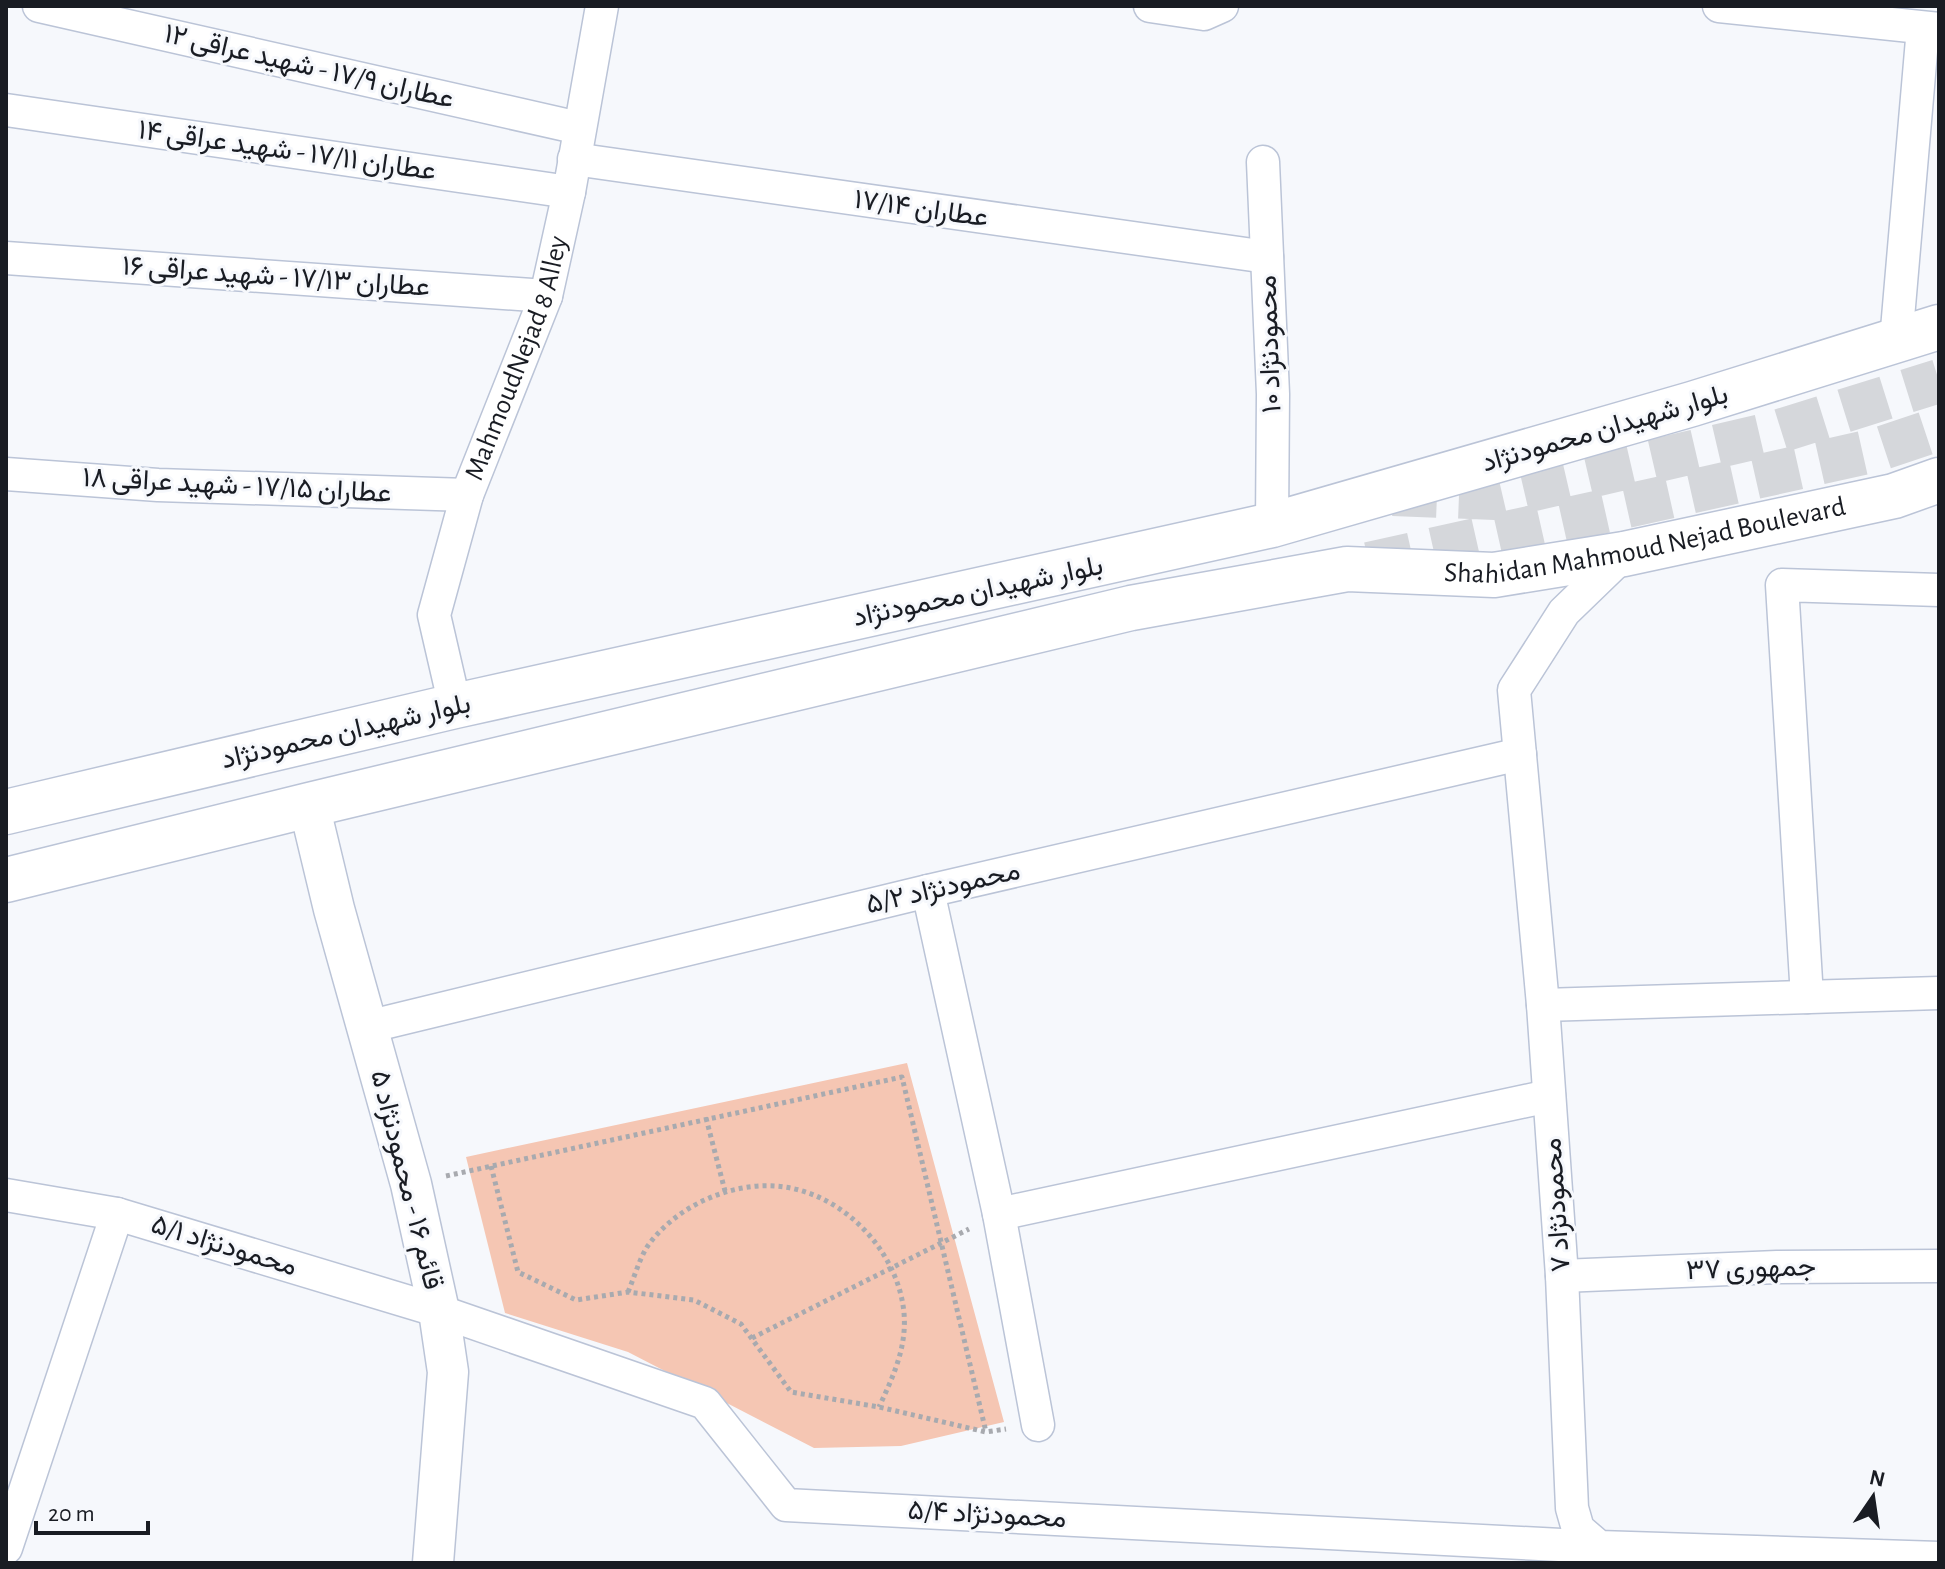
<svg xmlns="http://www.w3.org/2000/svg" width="1945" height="1569" viewBox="0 0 1945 1569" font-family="'Alegreya Sans',Vazirmatn,sans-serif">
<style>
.green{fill:#f5c6b3}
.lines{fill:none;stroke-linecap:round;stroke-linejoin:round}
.primary-tunnel{stroke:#d5d7db;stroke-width:44;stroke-dasharray:44 22;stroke-linecap:butt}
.minor-casing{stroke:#bbc4d7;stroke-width:35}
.tertiary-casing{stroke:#bbc4d7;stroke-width:43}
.secondary-casing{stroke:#bbc4d7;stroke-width:47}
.path{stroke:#a8aaaf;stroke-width:5;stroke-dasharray:4 4;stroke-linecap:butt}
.minor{stroke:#fff;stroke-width:32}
.tertiary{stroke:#fff;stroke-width:40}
.secondary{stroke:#fff;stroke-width:44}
.labels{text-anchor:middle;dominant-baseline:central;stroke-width:6;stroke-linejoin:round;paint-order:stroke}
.street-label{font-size:28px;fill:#191c23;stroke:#f6f8fc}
</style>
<rect width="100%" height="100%" fill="#f6f8fc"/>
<!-- green -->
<path class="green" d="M907,1063L1004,1422L901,1446L814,1448L628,1352L505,1313L466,1157Z"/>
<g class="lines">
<!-- primary-tunnel -->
<path class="primary-tunnel" d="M1393,494L1495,498L1770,434L1939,381
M1369,564L1876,450L1939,429"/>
<defs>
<g id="minor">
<path d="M39,6L579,128"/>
<path d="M1150,6L1204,14L1222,6"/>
<path d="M1719,6L1939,29"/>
<path d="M6,110L569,192"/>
<path d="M574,159L1267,257"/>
<path d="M1263,162L1273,394L1272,525"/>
<path d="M6,258L546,296"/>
<path d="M1896,341L1923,28"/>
<path d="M6,474L158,485L467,495"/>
<path d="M1624,554L1564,612L1514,690L1543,1005L1562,1276L1572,1508L1578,1529L1599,1547L1939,1558"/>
<path id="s1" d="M455,706L434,615L467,495L546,296L569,192L602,6"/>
<path d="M928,891L999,1214L1038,1425"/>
<path d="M1807,997L1782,585L1939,590"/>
<path d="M1543,1005L1939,993"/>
<path d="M367,1027L928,891L1520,754"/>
<path d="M6,1195L117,1214L439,1311L705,1403L786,1505L1599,1547"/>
<path d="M999,1214L1549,1096"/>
<path d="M1562,1276L1777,1267L1939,1266"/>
<path d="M6,1548L117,1214"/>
</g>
<path id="tertiary" d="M309,805L334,909L411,1184L439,1311L448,1372L433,1563"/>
<g id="secondary">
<path d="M6,812L455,706L1272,525L1692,404L1939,327"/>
<path id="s2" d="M6,880L309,805L1131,608L1347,569L1494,575L1624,554L1894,496L1939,480"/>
</g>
</defs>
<!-- minor casing -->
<use href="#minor" class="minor-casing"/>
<!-- tertiary casing -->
<use href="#tertiary" class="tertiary-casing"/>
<!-- secondary casing -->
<use href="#secondary" class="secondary-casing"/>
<!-- path -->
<path class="path" d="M706,1118L725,1191
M491,1166L518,1272L576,1300L628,1292L694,1300L741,1324L791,1392L879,1407L986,1432L1006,1429
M446,1176L902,1077L986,1432
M628,1292C634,1278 639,1260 647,1247C674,1208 727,1183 775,1186C840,1190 898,1249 904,1313C907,1347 893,1377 879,1407
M752,1338L969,1229"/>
<!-- minor -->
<use href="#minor" class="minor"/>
<!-- tertiary -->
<use href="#tertiary" class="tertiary"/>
<!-- secondary -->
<use href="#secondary" class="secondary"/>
</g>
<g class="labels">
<!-- street labels -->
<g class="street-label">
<text transform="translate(309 67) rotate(13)">عطاران ۱۷/۹ - شهید عراقی ۱۲</text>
<text transform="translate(287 151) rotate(8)">عطاران ۱۷/۱۱ - شهید عراقی ۱۴</text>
<text transform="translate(921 209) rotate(8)">عطاران ۱۷/۱۴</text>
<text transform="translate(276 277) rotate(4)">عطاران ۱۷/۱۳ - شهید عراقی ۱۶</text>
<text transform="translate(1270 344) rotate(-92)">محمودنژاد ۱۰</text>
<text stroke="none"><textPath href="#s1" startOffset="364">MahmoudNejad 8 Alley</textPath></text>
<text transform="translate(1605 429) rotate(-16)">بلوار شهیدان محمودنژاد</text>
<text transform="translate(237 486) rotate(3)">عطاران ۱۷/۱۵ - شهید عراقی ۱۸</text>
<text stroke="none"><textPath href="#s2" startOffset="1678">Shahidan Mahmoud Nejad Boulevard</textPath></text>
<text transform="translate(978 592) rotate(-12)">بلوار شهیدان محمودنژاد</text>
<text transform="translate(346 732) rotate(-13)">بلوار شهیدان محمودنژاد</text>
<text transform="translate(943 888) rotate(-13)">محمودنژاد ۵/۲</text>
<text transform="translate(406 1180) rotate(76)">قائم ۱۶ - محمودنژاد ۵</text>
<text transform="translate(1557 1205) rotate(-94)">محمودنژاد ۷</text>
<text transform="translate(224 1246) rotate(17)">محمودنژاد ۵/۱</text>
<text transform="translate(1751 1269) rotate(-2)">جمهوری ۳۷</text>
<text transform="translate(987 1515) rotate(3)">محمودنژاد ۵/۴</text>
</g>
</g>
<!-- border -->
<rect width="1945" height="1569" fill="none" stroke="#191c23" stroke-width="16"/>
<!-- north arrow -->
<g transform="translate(1873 1497) rotate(13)" stroke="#f6f8fc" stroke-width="6" paint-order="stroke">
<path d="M0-6L14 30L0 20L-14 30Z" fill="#191c23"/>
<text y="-12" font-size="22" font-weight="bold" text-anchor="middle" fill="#191c23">N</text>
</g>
<!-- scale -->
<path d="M36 1521v12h112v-12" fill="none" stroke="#191c23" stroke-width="4"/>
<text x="48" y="1521" font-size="24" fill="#191c23" stroke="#f6f8fc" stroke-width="6" paint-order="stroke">20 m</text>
</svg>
